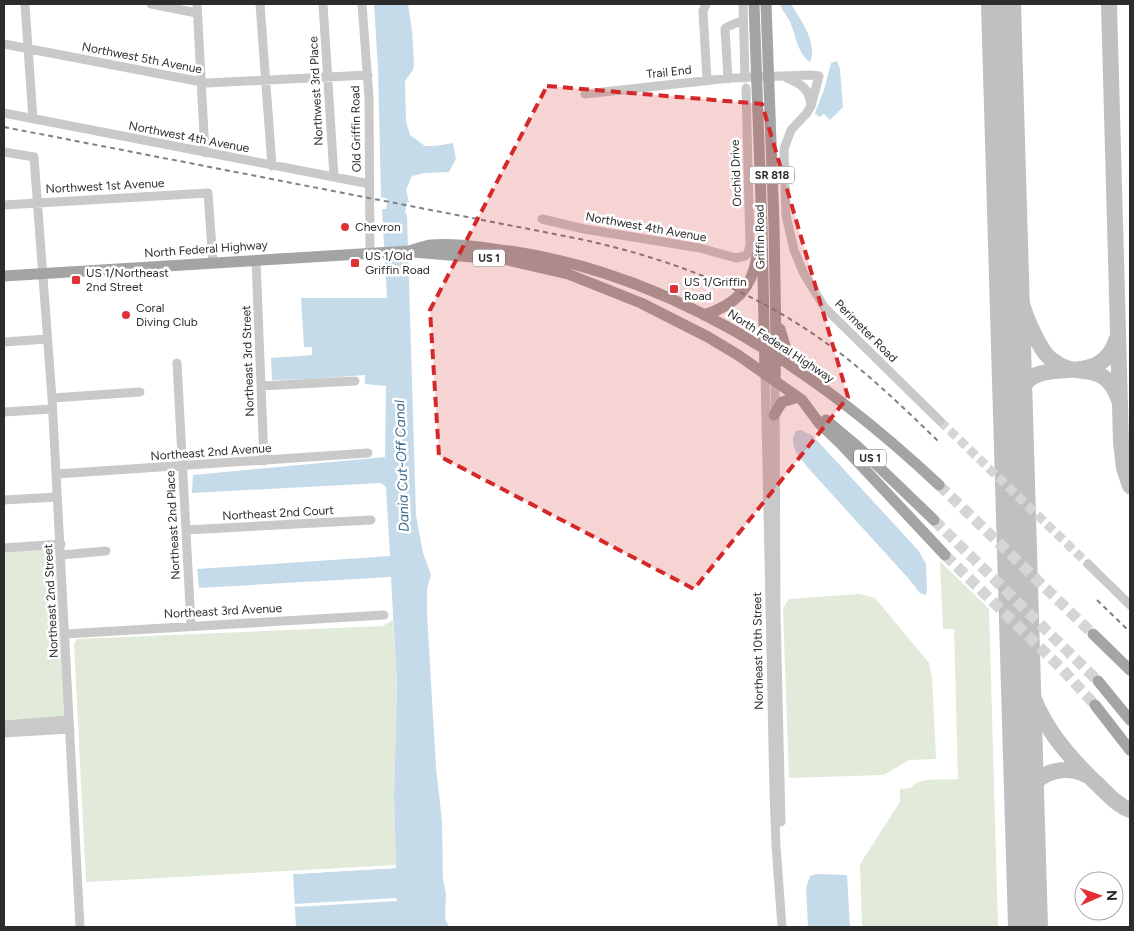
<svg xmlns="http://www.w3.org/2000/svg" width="1134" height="931" viewBox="0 0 1134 931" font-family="Figtree,sans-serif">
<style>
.green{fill:#e2eada}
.water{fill:#c6dbea}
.pier{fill:#fff}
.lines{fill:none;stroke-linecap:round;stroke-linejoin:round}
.taxiway{stroke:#c0c0c0;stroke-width:16}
.runway{stroke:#c0c0c0;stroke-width:40}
.minor-tunnel{stroke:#d5d5d5;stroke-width:9;stroke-dasharray:9 4.5;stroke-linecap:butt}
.major-tunnel{stroke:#d5d5d5;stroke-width:11;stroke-dasharray:11 5.5;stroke-linecap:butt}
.minor{stroke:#c9c9c9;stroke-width:9}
.major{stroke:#a4a4a4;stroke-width:11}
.rail{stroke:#818181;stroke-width:2;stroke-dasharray:5 4;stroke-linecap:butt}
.marked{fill:#d62828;fill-opacity:0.2;stroke:#d62828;stroke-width:4;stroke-dasharray:10 6;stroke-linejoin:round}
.poi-dot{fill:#e23037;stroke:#fff;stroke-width:2}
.labels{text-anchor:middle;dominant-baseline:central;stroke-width:5;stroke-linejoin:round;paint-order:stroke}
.shield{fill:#fff;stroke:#6b6b6b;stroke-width:1}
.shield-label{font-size:11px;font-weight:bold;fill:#2c2c2c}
.street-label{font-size:12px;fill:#2c2c2c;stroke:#fff}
.poi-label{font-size:12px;fill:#2c2c2c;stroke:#fff;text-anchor:start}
.water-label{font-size:14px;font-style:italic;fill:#3c6a8c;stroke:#fff}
</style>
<rect width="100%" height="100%" fill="#fff"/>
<!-- green -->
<path class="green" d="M55,548L57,552L65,716L58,719L4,722V550Z
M940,561L989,609L998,927H862L860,864L900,802V789L911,788C919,776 943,781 958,779L954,629H943Z
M859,594L875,598L929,663L932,678L936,759L909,760L884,775L789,778L783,608L789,599Z
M393,620L397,687L394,794L396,865L86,882L74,644L77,639L383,626Z"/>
<!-- water -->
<path class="water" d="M374,4H408L412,30L414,65L413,70L405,81L406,121L410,135L425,146H435L453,143L456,159L449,172L425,173L412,176L406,190L409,202H407L405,213L407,214L416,515L423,553L431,575L427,589V614L436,767L442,821L443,879L446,894L445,918L449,927H296L293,874L396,868L394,794L397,686L391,577L199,588L197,569L390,556L386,487L381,483L192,493L193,475L385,457L386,386L365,384V375L313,379L272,380L271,358L312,355V347H304L301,298H387L382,209H386L388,199L381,197L378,68Z
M780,4H791C801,20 818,43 810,62C797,53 796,35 790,22C787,15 782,11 780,4Z
M837,61L840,69L843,107L830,120L824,114L819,117L815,113L824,90L831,63Z
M801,430L813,436L918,550L926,564L927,592L925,595L920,593L908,578L809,469C800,458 787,445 796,431Z
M816,874L847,875L850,927H808L806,888L810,876Z"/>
<!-- pier -->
<path class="pier" d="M396,866V868L293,874V872Z
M396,898L397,901L295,907L294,904Z"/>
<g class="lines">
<!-- taxiway -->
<path class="taxiway" d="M1109,4L1121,442L1124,468L1130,486
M1002,20L1005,4
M1008,236C1013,272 1019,306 1036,338C1040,346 1045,355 1052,360C1077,381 1104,357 1119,400
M1013,424C1014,415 1014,406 1017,397C1035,346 1100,396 1117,338
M1019,633C1022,648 1023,663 1027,678C1038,721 1064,752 1095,782C1106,792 1116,805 1130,810
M1024,815C1026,807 1027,796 1031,789C1042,769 1068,766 1086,775
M1027,898L1031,920L1036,927"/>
<!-- runway -->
<path class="runway" d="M1001,4L1028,927"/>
<!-- minor-tunnel -->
<path class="minor-tunnel" d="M940,421L1088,564"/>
<!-- major-tunnel -->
<path class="major-tunnel" d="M939,485L1093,634
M934,520L1098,681
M945,555L1062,669L1095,705"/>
<!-- minor -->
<path class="minor" d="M25,4L33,119
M151,4L197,13
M197,4L205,153
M260,4L272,166
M323,4L334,176
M362,4L369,98L370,253
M706,4L703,11L707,81
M743,4L745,78
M4,44L207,83L368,75
M787,78C802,84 809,89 811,105
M728,79L725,29L727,27L743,20
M585,94L730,78L811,75L819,76L811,106L806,114L791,130L784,149L786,215L794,250L804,274L825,308L940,421
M4,113L370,184
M4,152L34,157L52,398L80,927
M4,205L208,193L213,263
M542,219L584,229L700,248L736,258L745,256L748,253L750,245L746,88
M256,260L264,461
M4,342L47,339
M177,363L191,625
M765,373L774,791L776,846L782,927
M775,380L776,613L781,822
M261,386L355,381
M52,398L140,392
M4,412L52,409
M56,474L368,453
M4,500L57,497
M186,530L371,520
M4,548L61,544
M61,555L106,551
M1088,564L1130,605
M65,634L384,615
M4,725L69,720
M4,733L70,729"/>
<!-- major -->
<path class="major" d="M754,4L762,228L765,373
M766,4L774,225L776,342L775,380
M413,252L508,260L568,274L641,303L708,337L738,355L802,400L819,423L841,444L945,555
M4,276L409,251C416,249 424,246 431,245C457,243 484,248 510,251C675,275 820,373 939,485
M704,315C735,305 752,289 757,256
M780,329L786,349L799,371
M774,415L782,402L798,397
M826,420L857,446L934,520
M1093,634L1130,670
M1098,681L1130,720
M1095,705L1130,750"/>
<!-- rail -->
<path class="rail" d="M4,127L580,239C679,261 764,294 845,357C878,383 908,412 938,441
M1097,600L1130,632"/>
</g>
<!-- marked area -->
<path class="marked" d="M547,86L762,104L848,397L694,589L439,456L430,310Z"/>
<!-- markers -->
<g class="poi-dot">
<circle cx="345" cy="227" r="5"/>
<rect x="350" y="258" width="10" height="10" rx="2.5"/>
<rect x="71" y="275" width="10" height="10" rx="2.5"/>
<rect x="669" y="284" width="10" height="10" rx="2.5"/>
<circle cx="126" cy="315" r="5"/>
</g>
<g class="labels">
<!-- shield labels -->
<g class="shield">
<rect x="749.5" y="166.5" width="45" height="17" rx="4"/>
<rect x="473" y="249.5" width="32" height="17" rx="4"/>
<rect x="854" y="449.5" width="32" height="17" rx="4"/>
</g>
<g class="shield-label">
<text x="772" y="175">SR 818</text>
<text x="489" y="258">US 1</text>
<text x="870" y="458">US 1</text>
</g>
<!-- street labels -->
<g class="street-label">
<text transform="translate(142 58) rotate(11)">Northwest 5th Avenue</text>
<text transform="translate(669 72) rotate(-6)">Trail End</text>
<text transform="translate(316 91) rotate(-93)">Northwest 3rd Place</text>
<text transform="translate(356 129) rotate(-91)">Old Griffin Road</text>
<text transform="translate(189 137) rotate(11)">Northwest 4th Avenue</text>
<text transform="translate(736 173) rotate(-92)">Orchid Drive</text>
<text transform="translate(105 186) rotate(-3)">Northwest 1st Avenue</text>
<text transform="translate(646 227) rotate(10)">Northwest 4th Avenue</text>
<text transform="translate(760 237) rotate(-91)">Griffin Road</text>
<text transform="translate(206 249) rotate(-4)">North Federal Highway</text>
<text transform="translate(866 331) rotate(45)">Perimeter Road</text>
<text transform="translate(781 346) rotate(33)">North Federal Highway</text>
<text transform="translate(248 361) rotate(-92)">Northeast 3rd Street</text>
<text transform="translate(211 452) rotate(-4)">Northeast 2nd Avenue</text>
<text transform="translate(278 513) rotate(-3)">Northeast 2nd Court</text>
<text transform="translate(173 525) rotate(-93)">Northeast 2nd Place</text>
<text transform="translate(51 601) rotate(-93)">Northeast 2nd Street</text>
<text transform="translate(223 611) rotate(-3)">Northeast 3rd Avenue</text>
<text transform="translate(758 651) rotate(-91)">Northeast 10th Street</text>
</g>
<!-- poi labels -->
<g class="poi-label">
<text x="355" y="227">Chevron</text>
<text x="365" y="256">US 1/Old<tspan x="365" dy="14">Griffin Road</tspan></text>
<text x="86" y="273">US 1/Northeast<tspan x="86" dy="14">2nd Street</tspan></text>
<text x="684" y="282">US 1/Griffin<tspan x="684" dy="14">Road</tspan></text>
<text x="136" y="308">Coral<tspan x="136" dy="14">Diving Club</tspan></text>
</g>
<!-- water labels -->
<g class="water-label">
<text transform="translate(402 466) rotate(-92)">Dania Cut-Off Canal</text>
</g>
</g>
<!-- border -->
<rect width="1134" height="931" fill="none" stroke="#2c2c2c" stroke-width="10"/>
<!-- north arrow -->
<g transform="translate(1099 896) rotate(88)"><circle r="24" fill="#ffffff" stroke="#ababab"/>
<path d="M0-4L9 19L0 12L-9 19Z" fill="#e23037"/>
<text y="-8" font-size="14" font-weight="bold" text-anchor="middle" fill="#2c2c2c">N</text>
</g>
</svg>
